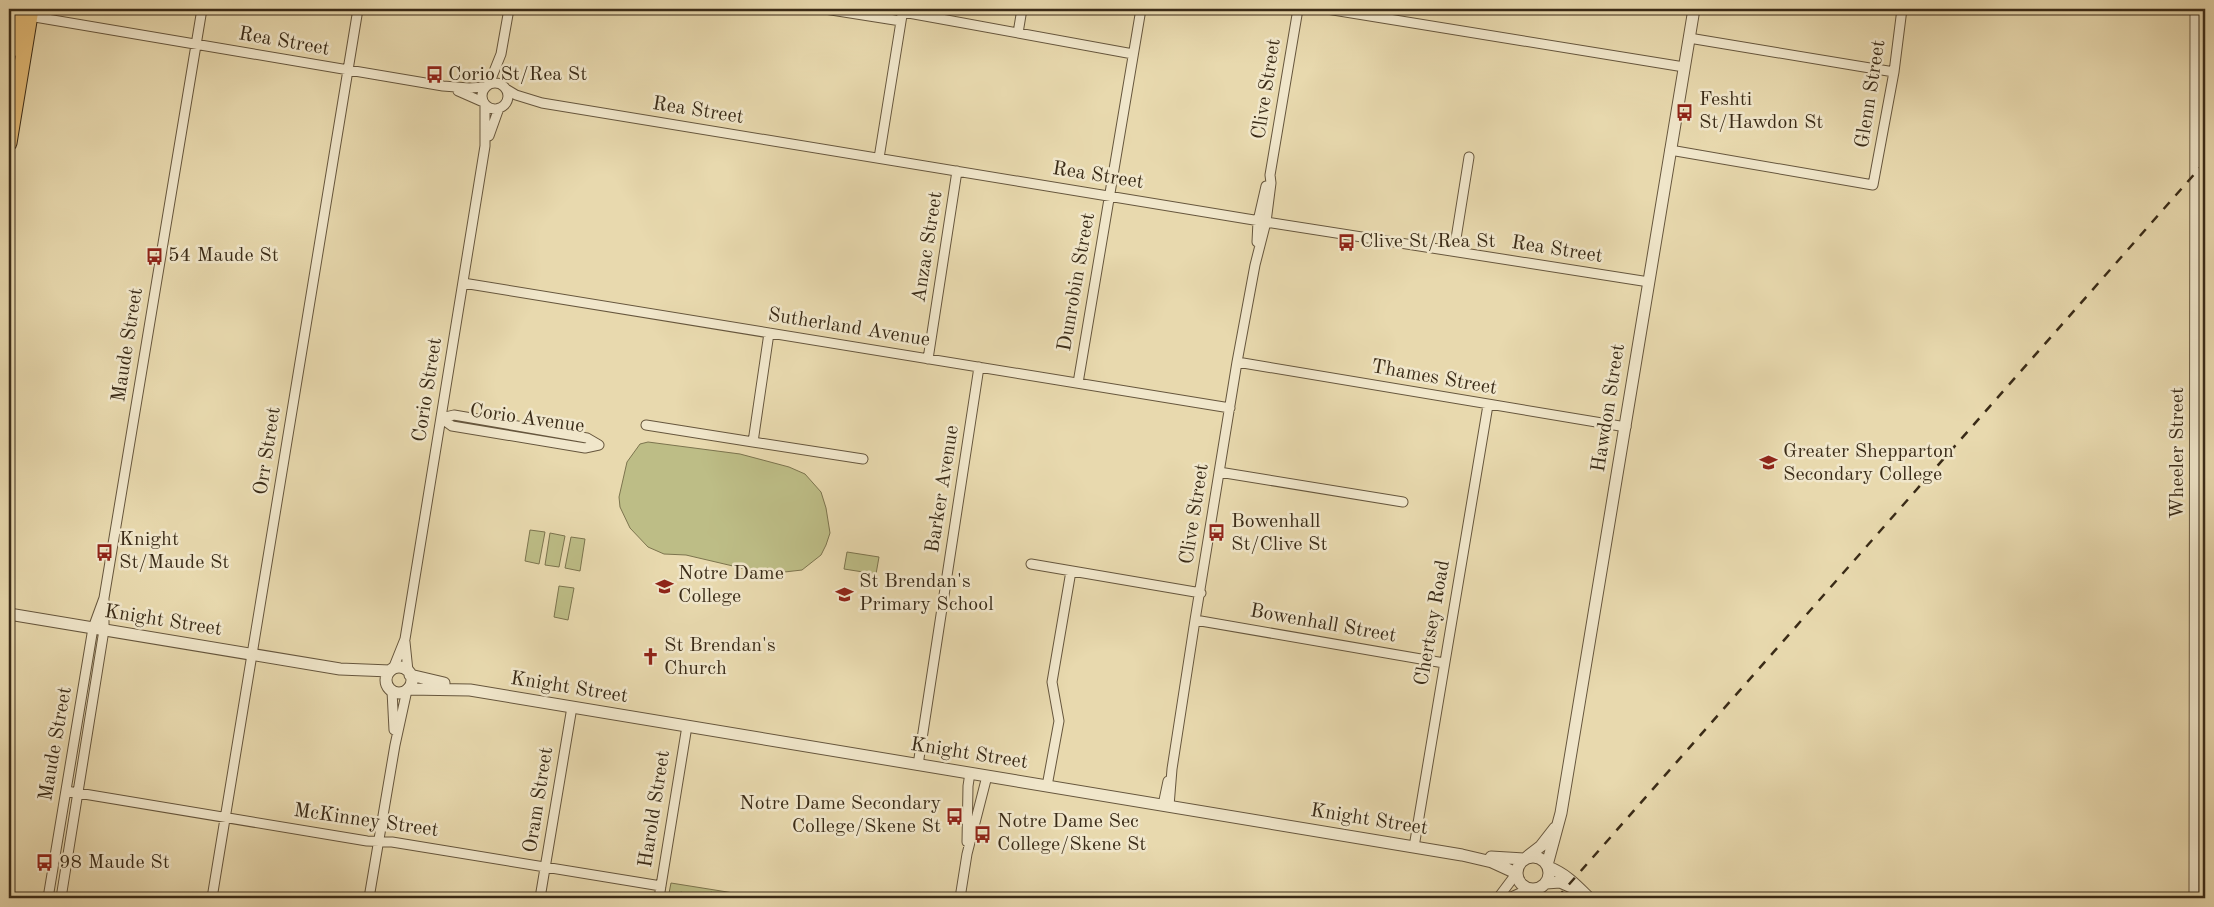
<svg xmlns="http://www.w3.org/2000/svg" width="2214" height="907" viewBox="0 0 2214 907" font-family="'Old Standard TT',serif">
<style>
.grass{fill:#bdbd86;stroke:#7c744e}
.park{fill:url(#park-tufts);stroke:#7c744e}
.lines{fill:none;stroke-linecap:round;stroke-linejoin:round}
.minor-casing{stroke:#66563d;stroke-width:11}
.tertiary-casing{stroke:#66563d;stroke-width:13}
.trunk-casing{stroke:#3a2b17;stroke-width:17}
.minor{stroke:#f0e6ca;stroke-width:9}
.tertiary{stroke:#f0e6ca;stroke-width:11}
.trunk{stroke:#e4bc77;stroke-width:15}
.rail{stroke:#3a2b17;stroke-width:2.5;stroke-dasharray:9 9;stroke-linecap:butt}
.labels{text-anchor:middle;dominant-baseline:central;stroke-width:5;stroke-linejoin:round;paint-order:stroke}
.street-label{font-size:20px;fill:#3a2b17;stroke:#f0e6ca}
.poi-label{font-size:20px;fill:#3a2b17;stroke:#f0e6ca;text-anchor:start}
</style>
<defs>
<pattern id="park-tufts" width="24" height="20" patternUnits="userSpaceOnUse" patternTransform="scale(1.25)"><rect width="24" height="20" fill="#bdbd86"/><path d="M3 7l-1-3M5 7V3M7 7l1-3M15 17l-1-3M17 17v-4M19 17l1-3" fill="none" stroke="#9b9a6d"/></pattern>
</defs>
<rect width="100%" height="100%" fill="#e8d9ae"/>
<filter id="stains"><feTurbulence type="fractalNoise" baseFrequency=".004" numOctaves="4"/><feColorMatrix values="0 0 0 0 .2 0 0 0 0 .09 0 0 0 0 .02 0 0 0 .5 -.17"/></filter>
<radialGradient id="worn" r=".72"><stop offset=".6" stop-color="#630" stop-opacity="0"/><stop offset="1" stop-color="#630" stop-opacity=".3"/></radialGradient>
<!-- grass -->
<path class="grass" d="M648,442L740,454L789,467L805,474L821,492L826,508L830,533L826,545L821,555L802,570L767,574L686,555L664,554L648,547L630,528L620,507L619,497L627,462L640,444Z
M530,530L545,532L539,564L525,561Z
M550,533L565,536L559,567L545,565Z
M571,537L585,539L580,571L565,568Z
M847,552L879,557L876,574L844,569Z
M559,586L574,588L568,620L554,617Z"/>
<!-- park -->
<path class="park" d="M671,883L765,898H668Z"/>
<g class="lines">
<defs>
<path id="minor" d="M825,9L901,21
M1327,9L1684,67
M903,12L1133,54
M29,16L443,86L469,88L486,87
M1018,33L1022,9
M1689,38L1894,72
M482 96a13 13 0 1 1 26 0a13 13 0 1 1-26 0Z
M489,84L501,54L509,9
M506,89L516,95L542,103L1266,222L1649,282
M458,91L483,102
M489,136L499,108
M1670,150L1873,185L1894,72L1902,9
M879,158L903,9
M1257,242L1258,221L1266,186
M1454,251L1469,157
M463,283L1230,408
M928,359L957,171
M1237,362L1626,427
M1078,383L1141,9
M441,418L454,415L587,438L599,445
M441,418L452,426L585,448L599,445
M646,425L753,442L769,333
M753,442L863,459
M1219,472L1403,502
M1031,564L1201,593
M1195,620L1444,663
M405,642L408,671
M393,669L405,639L485,146V105
M392,691L394,730
M918,765L979,367
M1047,786L1059,721L1052,682L1071,571
M66,791L367,841L392,842L661,886
M1163,805L1168,781
M1169,806L1172,769L1195,620L1237,362L1255,265L1266,222L1271,183L1270,175L1298,9
M967,842L968,786L970,773
M1414,847L1488,405
M48,898L93,628L104,598
M61,898L104,630V598L202,9
M212,898L358,9
M369,898L395,745L407,690
M540,898L572,707
M659,898L687,726
M960,898L967,854L987,776
M1498,898L1516,874
M1509,898L1520,893L1537,888
M2194,898L2195,9"/>
<path id="tertiary" d="M9,614L340,669L390,671
M386 680a13 13 0 1 1 26 0a13 13 0 1 1-26 0Z
M410,675L444,683
M408,689L470,690L1462,855L1492,862L1516,873
M1517 873a16 16 0 1 1 32 0a16 16 0 1 1-32 0Z
M1491,857L1524,859
M1527,857L1541,846L1555,828
M1547,865L1561,813L1694,9
M1548,867C1566,874 1576,885 1589,898
M1546,883L1560,882L1576,889"/>
<path id="trunk" d="M9,52L16,9
M9,143L31,9"/>
</defs>
<!-- minor casing -->
<use href="#minor" class="minor-casing"/>
<!-- tertiary casing -->
<use href="#tertiary" class="tertiary-casing"/>
<!-- trunk casing -->
<use href="#trunk" class="trunk-casing"/>
<!-- minor -->
<use href="#minor" class="minor"/>
<!-- tertiary -->
<use href="#tertiary" class="tertiary"/>
<!-- trunk -->
<use href="#trunk" class="trunk"/>
<!-- rail -->
<path class="rail" d="M1557,898L2205,162"/>
</g>
<!-- icons -->
<defs>
<symbol id="bus-bare" viewBox="-9 -9 18 18"><path d="M-5-6H5V4H4V6H2V4H-2V6H-4V4H-5ZM-3.5-4V0h7V-4ZM-3.5 1.2v1.5H-2V1.2ZM2 1.2v1.5H3.5V1.2Z" fill="#8f2418" stroke="#f0e6ca" stroke-width="2.5" paint-order="stroke"/></symbol>
<symbol id="school-bare" viewBox="-9 -9 18 18"><path d="M0-5L7-2L0 1L-7-2ZM-4 1L0 2.5L4 1V4Q0 6-4 4Z" fill="#8f2418" stroke="#f0e6ca" stroke-width="2.5" paint-order="stroke"/></symbol>
<symbol id="church-bare" viewBox="-9 -9 18 18"><path d="M-1.2-6h2.4v3.5h3.3v2.4h-3.3V6h-2.4V-.1h-3.3v-2.4h3.3Z" fill="#8f2418" stroke="#f0e6ca" stroke-width="2.5" paint-order="stroke"/></symbol>
</defs>
<g fill-rule="evenodd">
<use href="#bus-bare" x="422" y="62" width="25" height="25"/>
<use href="#bus-bare" x="1672" y="100" width="25" height="25"/>
<use href="#bus-bare" x="1334" y="230" width="25" height="25"/>
<use href="#bus-bare" x="142" y="244" width="25" height="25"/>
<use href="#school-bare" x="1756" y="450" width="25" height="25"/>
<use href="#bus-bare" x="1204" y="520" width="25" height="25"/>
<use href="#bus-bare" x="92" y="540" width="25" height="25"/>
<use href="#school-bare" x="652" y="574" width="25" height="25"/>
<use href="#school-bare" x="832" y="582" width="25" height="25"/>
<use href="#church-bare" x="638" y="644" width="25" height="25"/>
<use href="#bus-bare" x="942" y="804" width="25" height="25"/>
<use href="#bus-bare" x="970" y="822" width="25" height="25"/>
<use href="#bus-bare" x="32" y="850" width="25" height="25"/>
</g>
<g class="labels">
<!-- street labels -->
<g class="street-label">
<text transform="translate(284 42) rotate(10)">Rea Street</text>
<text transform="translate(1267 89) rotate(-81)">Clive Street</text>
<text transform="translate(1871 94) rotate(-81)">Glenn Street</text>
<text transform="translate(698 111) rotate(9)">Rea Street</text>
<text transform="translate(1098 176) rotate(9)">Rea Street</text>
<text transform="translate(928 247) rotate(-81)">Anzac Street</text>
<text transform="translate(1557 250) rotate(9)">Rea Street</text>
<text transform="translate(1077 282) rotate(-80)">Dunrobin Street</text>
<text transform="translate(849 328) rotate(9)">Sutherland Avenue</text>
<text transform="translate(128 345) rotate(-81)">Maude Street</text>
<text transform="translate(1434 378) rotate(10)">Thames Street</text>
<text transform="translate(428 390) rotate(-81)">Corio Street</text>
<text transform="translate(1609 408) rotate(-81)">Hawdon Street</text>
<text transform="translate(527 419) rotate(8)">Corio Avenue</text>
<text transform="translate(268 451) rotate(-81)">Orr Street</text>
<text transform="translate(2178 453) rotate(-90)">Wheeler Street</text>
<text transform="translate(943 489) rotate(-81)">Barker Avenue</text>
<text transform="translate(1195 514) rotate(-81)">Clive Street</text>
<text transform="translate(163 621) rotate(9)">Knight Street</text>
<text transform="translate(1433 623) rotate(-80)">Chertsey Road</text>
<text transform="translate(1323 624) rotate(10)">Bowenhall Street</text>
<text transform="translate(569 688) rotate(9)">Knight Street</text>
<text transform="translate(56 744) rotate(-80)">Maude Street</text>
<text transform="translate(969 754) rotate(9)">Knight Street</text>
<text transform="translate(539 800) rotate(-81)">Oram Street</text>
<text transform="translate(655 809) rotate(-81)">Harold Street</text>
<text transform="translate(1369 820) rotate(9)">Knight Street</text>
<text transform="translate(366 821) rotate(8)">McKinney Street</text>
</g>
<!-- poi labels -->
<g class="poi-label">
<text x="448" y="75">Corio St/Rea St</text>
<text x="1699" y="100">Feshti<tspan x="1699" dy="23">St/Hawdon St</tspan></text>
<text x="1360" y="242">Clive St/Rea St</text>
<text x="168" y="256">54 Maude St</text>
<text x="1783" y="452">Greater Shepparton<tspan x="1783" dy="23">Secondary College</tspan></text>
<text x="1231" y="522">Bowenhall<tspan x="1231" dy="23">St/Clive St</tspan></text>
<text x="119" y="540">Knight<tspan x="119" dy="23">St/Maude St</tspan></text>
<text x="678" y="574">Notre Dame<tspan x="678" dy="23">College</tspan></text>
<text x="859" y="582">St Brendan's<tspan x="859" dy="23">Primary School</tspan></text>
<text x="664" y="646">St Brendan's<tspan x="664" dy="23">Church</tspan></text>
<text x="941" y="804" text-anchor="end">Notre Dame Secondary<tspan x="941" dy="23">College/Skene St</tspan></text>
<text x="997" y="822">Notre Dame Sec<tspan x="997" dy="23">College/Skene St</tspan></text>
<text x="59" y="863">98 Maude St</text>
</g>
</g>
<!-- margin -->
<rect width="2214" height="907" fill="none" stroke="#e8d9ae" stroke-width="30"/>
<rect x="10" y="10" width="2194" height="887" fill="none" stroke="#3a2b17" stroke-width="2.5"/>
<rect x="15" y="15" width="2184" height="877" fill="none" stroke="#3a2b17"/>
<rect width="100%" height="100%" filter="url(#stains)"/>
<rect width="100%" height="100%" fill="url(#worn)"/>
</svg>
